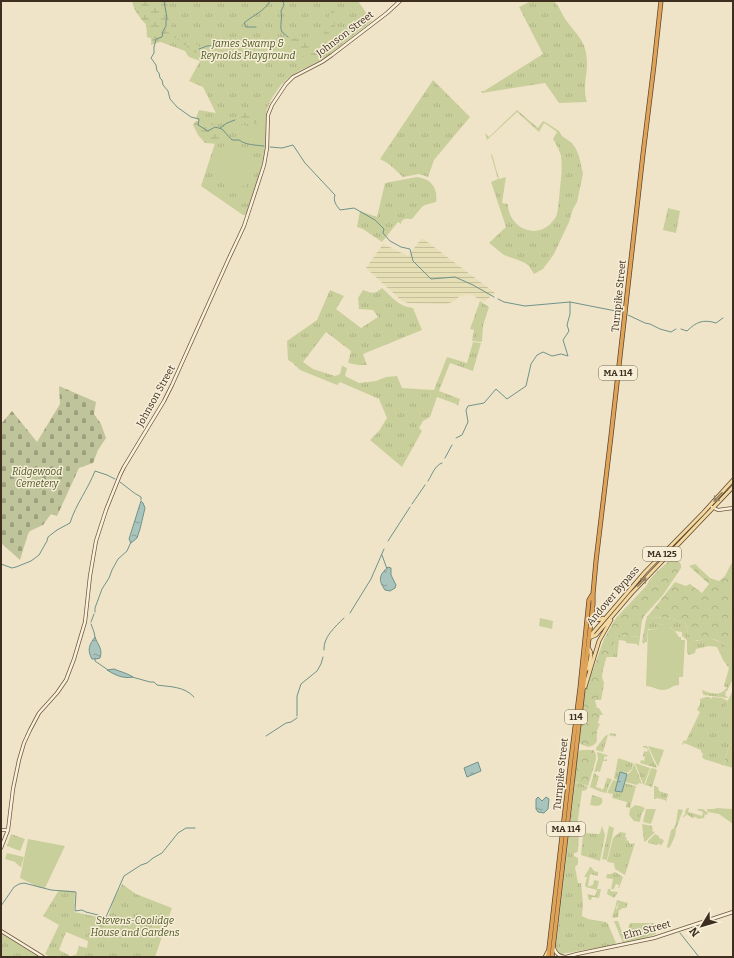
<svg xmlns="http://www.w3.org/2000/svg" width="734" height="958" viewBox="0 0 734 958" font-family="Bitter,serif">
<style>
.farmland{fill:url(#farmland-rules)}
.grass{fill:url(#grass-tufts)}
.forest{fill:url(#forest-crowns)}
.wetland{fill:url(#wetland-marsh)}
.cemetery{fill:url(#cemetery-stones)}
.pitch{fill:#c9cf9b}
.water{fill:url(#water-ripples);stroke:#6f938a}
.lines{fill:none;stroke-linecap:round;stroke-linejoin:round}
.stream{stroke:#6f938a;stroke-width:1}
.secondary-casing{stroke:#6f573f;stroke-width:4}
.primary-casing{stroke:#5b4430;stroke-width:4.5}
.highway-casing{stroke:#5b4430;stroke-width:5}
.secondary{stroke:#faf1dc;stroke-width:2.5}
.primary{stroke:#f3d9a0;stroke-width:3}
.highway{stroke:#e0a458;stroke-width:3.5}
.oneway{stroke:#988460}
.labels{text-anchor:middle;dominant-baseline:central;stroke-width:3;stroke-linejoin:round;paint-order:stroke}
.shield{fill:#f7eed8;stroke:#756857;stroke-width:1}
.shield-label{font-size:9px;font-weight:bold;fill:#3d2e20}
.street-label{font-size:10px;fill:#3d2e20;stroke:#f7eed8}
.park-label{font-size:10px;font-style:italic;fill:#4d5a26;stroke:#f7eed8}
</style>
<defs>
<pattern id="farmland-rules" width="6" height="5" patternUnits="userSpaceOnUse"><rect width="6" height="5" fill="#e6deb5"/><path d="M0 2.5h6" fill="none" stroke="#c6bf9b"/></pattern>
<pattern id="grass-tufts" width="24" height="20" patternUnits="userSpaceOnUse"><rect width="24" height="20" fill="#c9cf9b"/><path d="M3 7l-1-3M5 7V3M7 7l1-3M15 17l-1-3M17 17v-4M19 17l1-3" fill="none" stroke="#aeb285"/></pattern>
<pattern id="forest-crowns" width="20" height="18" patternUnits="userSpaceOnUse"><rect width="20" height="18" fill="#c9cf9b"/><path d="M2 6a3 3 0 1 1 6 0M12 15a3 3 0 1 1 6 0" fill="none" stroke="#aeb285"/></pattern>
<pattern id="wetland-marsh" width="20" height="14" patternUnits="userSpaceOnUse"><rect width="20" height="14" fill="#c9cf9b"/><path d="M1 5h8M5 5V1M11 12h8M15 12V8" fill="none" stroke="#aeb285"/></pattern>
<pattern id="cemetery-stones" width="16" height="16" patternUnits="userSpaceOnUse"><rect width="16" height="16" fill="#bfc49a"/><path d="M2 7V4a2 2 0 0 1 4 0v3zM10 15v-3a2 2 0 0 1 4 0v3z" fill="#9ca07d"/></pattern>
<pattern id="water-ripples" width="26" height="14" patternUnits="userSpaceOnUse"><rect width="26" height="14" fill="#a9c4bc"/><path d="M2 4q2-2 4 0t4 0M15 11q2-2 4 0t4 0" fill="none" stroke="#8ba098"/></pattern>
</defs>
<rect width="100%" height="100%" fill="#f0e4c8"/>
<!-- farmland -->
<path class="farmland" d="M422,238L495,293L484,302L470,294L460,296L454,301L447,304H437L408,303L402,301L366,268L383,244L408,256Z"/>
<!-- grass -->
<path class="grass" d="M145,1H358L372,21L330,54L320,61L299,71L288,78L281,85L272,98L267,109L266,117L265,151L262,165L247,212L245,215H243L201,186L220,128L217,127L199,123V121L196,118L199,110L216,113L203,87L189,81L200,61L189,57L185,51L147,37Z
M531,1H554C559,6 561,12 564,17C577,37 588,40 587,67C586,79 583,90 587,102L559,103L545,83L482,93L481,91H484L543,54L519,7Z
M433,80L470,117L434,160L428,177L419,174L403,177L389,164L380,159Z
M517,110L538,128L543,121L547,123L559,131L562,136L572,143L576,149L579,156L583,174L577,202L573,209L569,222L554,254L543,269L534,274L529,266L525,263L518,260L504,255L489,243L506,227L491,182L498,179L491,155L492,154L499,179L506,177L502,203L508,204C508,227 536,241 552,222C554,220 556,217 557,214C558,210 558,204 559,199C560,185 563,170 561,156C560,151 556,144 553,139L557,132L546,124L544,123L539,132L517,112L487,140L485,133L489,137Z
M417,177C427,179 434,182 436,193C436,196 437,199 436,202L425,205L422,207L412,219C407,219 402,217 401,224L398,222L382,242L363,229L357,227L360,211L377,217L385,183Z
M668,208L680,211L676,233L663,230Z
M382,288C393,298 398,306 413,308L422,330L363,354L367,365H358L348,363L351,351L326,332L303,362L313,369L335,376L340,374L342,366L347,368L345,376L359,383L376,381L386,377L397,376L402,388L434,390L447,357L467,363L473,342L481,343L473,371L450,363L439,391L460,399L458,406L456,404L437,397L430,417L423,421L419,428L422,431L402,467L370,440L379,431L387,418L379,399L340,382L337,385L300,370L293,363L288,360L287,341L317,320L330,290L344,296L336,309L361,328L378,317L373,310L359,309L358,298L363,290C372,293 374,295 382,288Z
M480,301L489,307L483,326L482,342L472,341L474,330L470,329Z
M647,617C659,618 675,617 686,624L688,633L696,641L709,638L721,642L729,649L733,657V679L727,691H726L725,692L726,693L725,695L727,697L729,696L727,698L704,695L703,694L702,690C707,692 717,696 722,692C724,691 725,689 727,688L724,686L729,668L723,660L717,647L709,646L696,649L695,653L689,655L687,653V640L682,636V632L675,631L665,624L659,625L658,628L654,630L648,629L647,642H645L644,644L642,642L646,620Z
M619,635L640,637L639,645L638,646L637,644L626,643V641L619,640L617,657H607L615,651C615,645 613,639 619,635Z
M706,697H710V698L711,699L712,697L722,698L728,701L722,713L723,714L733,719V740L729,747L723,765L704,759L702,757L703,754L701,752V750L684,743L683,745L682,744L684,740L686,741L700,712L697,710L700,704V699Z
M611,733L616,734V736L611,735L616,737L608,735H611L609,734L608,735L603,752L596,750V748L605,736Z
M643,746H647L657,768L640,763L641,760L644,761L645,757L643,756L644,751L647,752L648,749L643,747Z
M648,746L664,750L658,767Z
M597,752L607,755L608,756L604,757V760L607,759V761H603L600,772L597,771V772H594L598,759Z
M618,758L633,763L632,769L627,773L620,772L618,780L614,779Z
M634,763L642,784L639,783L637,785L625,782L627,775L632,770Z
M635,763L650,768L644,785L643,784Z
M651,768L656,769L657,771L652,787L645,785Z
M594,773L596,774V775L599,776L596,787L602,789L601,791L604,788L607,778L612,779L606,793L602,792L601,791V792L590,787Z
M613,780L618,781L615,791L621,792L624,783L636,786L630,808L626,807L627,802L612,798L613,794L607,793Z
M575,783H580L588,787L586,790L582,791L576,833L579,834L578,851L576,853H574V856L578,858V864L575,867L578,883H581L583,904L582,916L588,919L606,922L608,924L616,943L615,945L561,954C558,953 556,950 556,946Z
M654,786L658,787L659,791L668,794L666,802L665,800L657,798L656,799H654Z
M592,795L602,798C604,808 596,806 590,805Z
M635,805L640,806L645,808L641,815L640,822L634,821L629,815L630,809Z
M688,808H689L688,813L689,812L702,816L703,812L697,810L698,809H703L708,813L707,815L705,814L704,818L698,819L696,817L692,818L687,814L684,817H683L684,815L686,814L685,813L686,809Z
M716,808L733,809V824L719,814L708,812L707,810V809H715Z
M646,809H656L651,824L643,822Z
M678,809L683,810L676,829L675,836L670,847L668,848L667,847L671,830L674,828L676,823Z
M642,824L652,826V828H653L652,831L655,832L645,842L644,841Z
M602,826L605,835L600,861L581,855L583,834L584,833L599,834L600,833Z
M609,826L614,828L607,860L602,859Z
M620,832L626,833L625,837L627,838L626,840L629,841V843L631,844L635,843L625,875L615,869L614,863L607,862L613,838Z
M11,834L25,839L20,851L7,846Z
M655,834L659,836V838L662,839L664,841L662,844L660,846V844H658L657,845L648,843V841Z
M590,867H591L594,871L598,872V876L590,874L588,886H591V885H593L594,880L599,881L597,889H601L599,898L592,897L591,900H589L587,894L595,896L597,890L586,887L585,885H587H585L587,877H584Z
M615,872L623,877L619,888H618L619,885L616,884L614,889H611L610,891L618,892L614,898L607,894L608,889H611L613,879L606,878L607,874H611Z
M122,884L136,894L172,908L155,957L82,956L81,957H73V955H76L79,946L87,948L88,941L66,932L59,950L69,955L68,957H50L45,954L59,925L43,916L59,890L75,891L74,912L107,919L108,918L113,901Z
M617,900L628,903L626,908H622L621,910H619L618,917L614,918L612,917L615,908L617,909L619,902L616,908H615Z
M614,921H618L622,932H627L630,923H653L654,924L656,934L643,939L623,943Z
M1,933L37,955L40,957H1Z"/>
<!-- forest -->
<path class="forest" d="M673,558C678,560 682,563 681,568L663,595L644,616L642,621L640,637L619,635C613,639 615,645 615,651L606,658L604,667L603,669L602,677L604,683L602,696L601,700H595L597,708H599L603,715H600L598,723L600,724C599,726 598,728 597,731C596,740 600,743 589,747L582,745L579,742L585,692L604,639L616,618L647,585C650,576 664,566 671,559Z
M733,563V657C728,647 719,637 707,639C701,639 698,642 691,639L688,633L686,624C675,617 659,618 647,617L675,582L686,586L690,584L702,593L709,584L689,566L695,564L710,578L719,581L725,576L731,564Z
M733,740V768L723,765L729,747Z
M581,750H593C596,752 596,755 596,759L588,786L580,783L574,782L578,754L579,751Z"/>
<!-- wetland -->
<path class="wetland" d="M132,1H167L171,23L176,28L175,32L190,43L199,45L200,50L195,53L170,34L160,42L151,45L152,31C144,22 134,13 132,1Z
M330,1H331C340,16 334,54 315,58C306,60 295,52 289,48L287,43L288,37L293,38L307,41H319C330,28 329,17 330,1Z
M257,111L262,114L261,122L256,124L245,120H235L246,112Z
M196,121C211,121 221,124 224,140L220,144L205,143L198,135L193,125Z"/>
<!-- cemetery -->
<path class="cemetery" d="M59,386L96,402L94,414L101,424L106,438L98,450L93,463L79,468L57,516L51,514L43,525L30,531L28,534L20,560L1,543V424L12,411L37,442L60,404Z"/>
<!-- pitch -->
<path class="pitch" d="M237,124L262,129L260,138L236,133Z
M223,146L256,158L246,187L213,175Z
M540,618L553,621L552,629L539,626Z
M665,624L670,625V628L675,631L679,637H681V640H685L683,677H679V685C673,685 669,690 663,690C657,690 652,686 646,686L648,630H654L658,628V625Z
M733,690V719L722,714V713Z
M28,839L65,846L45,888H40L20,878Z
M7,853L24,857L21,867L19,866L15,862L5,859Z"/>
<!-- water -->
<path class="water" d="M141,501L143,503L145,508L140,529L137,538L131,543L129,539Z
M388,567L391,568V575L396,585L395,588L390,591L385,590C378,580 379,575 388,567Z
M95,637C98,646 103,648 100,658L96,659H92C87,650 89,645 95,637Z
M114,669C121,672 127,673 133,677C123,679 115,675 107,670Z
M478,762L481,771L467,777L464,768Z
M620,772L627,774L622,792L615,791Z
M538,797L542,801L546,797L549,799L548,809L544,813L538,812L536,809V799Z"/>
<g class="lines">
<!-- stream -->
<path class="stream" d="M164,1L167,18L166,21V26L163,31L162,37L156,39L154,47V53L151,58L156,65L157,71L159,73L160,78L162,80L163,85L168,91L170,99L177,107L191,117L199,119L198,125L208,131L215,127L222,129L232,140H239C246,145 255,145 264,146
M283,1L284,5L281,11C283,18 279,26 282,32C283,32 287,37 288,37
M256,27H246L244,23C253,15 264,12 270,1
M199,49L207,46L216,45L224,40
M220,128L227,123L235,120
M270,147L282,148L293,145L305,163L335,195C333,201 336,205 340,210L354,208L375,220L384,229L383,233L390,241L401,247L410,249L413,261L431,279L455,277L473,285L494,297
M498,299L504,302L525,306L570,302L621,312
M628,315L645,323L650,324L660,329L671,332L676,329
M681,329L687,331C696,322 703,319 716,323L723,318
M456,438L462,435L468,422L466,410L468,406L484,403L496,389L507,399L526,386L531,364L537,355L543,352L552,356L561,354L568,356L563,340L569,331L567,325L570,314V302
M445,458L452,445
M428,481C432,475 435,465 442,463
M120,482C127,487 133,493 141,497V500
M412,504L425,485
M388,541L410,507
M382,555L387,569
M1,564L12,568L16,567L31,561L39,555L47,541L48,537L57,530L70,523C76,504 88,489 95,471L107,475L115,479
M95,612V608L102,589L109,578L112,570L118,559L127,551L131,542
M350,613L371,579L384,549
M91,622L94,614
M91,624L94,632L95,637
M324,650C323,637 335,627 344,618
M95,658V661L108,670
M132,677L150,682H154L157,685C170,687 184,686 194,697
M297,716V696L301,684L317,671L321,664L323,657
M266,736L286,723L291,722L297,718
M1,906L14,887L19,884L24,883L51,890L76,892L75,911L82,910L86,912L106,917L124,876L141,865L147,863L153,858L162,853L178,833L186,828H195
M680,933L699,957"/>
<defs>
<path id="secondary" d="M712,507L718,510L733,508
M1,830H8
M1,848L8,830L13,789L19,760L24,743L30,730L39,713L57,693L66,680L74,659L85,622L90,576L96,541L106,510L120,475L124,467L164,401L172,385L229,258L238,239L244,226L264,165L267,148L268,115L272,105L286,84L293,77L322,62L332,55L387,13L400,1
M1,931L43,957
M554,948C556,954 559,956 565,957
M566,957L577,954L654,938L733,912"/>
<path id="primary" d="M592,615C595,620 598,621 603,618
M590,636L645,572L703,513L733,480
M589,638L596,635L631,594L733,487
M588,669C589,662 594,653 588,648
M585,687L599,641L611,620
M545,957L548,951"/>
<path id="highway" d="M548,957L571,759L580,688L589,600L592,595
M552,957L591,621L593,604V594L596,561L611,436L643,154L654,65L661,1"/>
</defs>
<!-- secondary casing -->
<use href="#secondary" class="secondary-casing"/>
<!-- primary casing -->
<use href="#primary" class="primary-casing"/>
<!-- highway casing -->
<use href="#highway" class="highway-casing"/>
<!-- secondary -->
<use href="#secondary" class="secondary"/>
<!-- primary -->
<use href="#primary" class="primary"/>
<!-- highway -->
<use href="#highway" class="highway"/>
</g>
<!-- one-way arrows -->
<defs><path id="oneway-shaft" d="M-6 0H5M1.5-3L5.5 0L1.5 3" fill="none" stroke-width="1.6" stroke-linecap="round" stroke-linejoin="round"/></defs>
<g class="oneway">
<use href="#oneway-shaft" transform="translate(718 497) rotate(133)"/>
<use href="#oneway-shaft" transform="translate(642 582) rotate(-46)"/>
</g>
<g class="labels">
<!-- shield labels -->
<g class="shield">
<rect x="599" y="366" width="38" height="14" rx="3"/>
<rect x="643" y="547" width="38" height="14" rx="3"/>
<rect x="565" y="710" width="22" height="14" rx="3"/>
<rect x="547" y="822" width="38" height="14" rx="3"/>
</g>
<g class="shield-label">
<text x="618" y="373">MA 114</text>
<text x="662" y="554">MA 125</text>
<text x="576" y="717">114</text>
<text x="566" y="829">MA 114</text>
</g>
<!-- street labels -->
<g class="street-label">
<text transform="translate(345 34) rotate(-37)">Johnson Street</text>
<text transform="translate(619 296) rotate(-84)">Turnpike Street</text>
<text transform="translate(156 396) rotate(-61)">Johnson Street</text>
<text transform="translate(613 596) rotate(-49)">Andover Bypass</text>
<text transform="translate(561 774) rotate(-84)">Turnpike Street</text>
<text transform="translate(647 930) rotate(-15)">Elm Street</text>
</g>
<!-- park labels -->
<g class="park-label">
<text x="248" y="44">James Swamp &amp;<tspan x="248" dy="12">Reynolds Playground</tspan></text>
<text x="37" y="472">Ridgewood<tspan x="37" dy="12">Cemetery</tspan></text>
<text x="135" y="921">Stevens-Coolidge<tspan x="135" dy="12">House and Gardens</tspan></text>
</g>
</g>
<!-- border -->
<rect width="734" height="958" fill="none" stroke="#3d2e20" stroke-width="4"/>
<!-- north arrow -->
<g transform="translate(702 926) rotate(232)" stroke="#f7eed8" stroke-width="3" paint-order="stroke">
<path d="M0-3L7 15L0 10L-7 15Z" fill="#3d2e20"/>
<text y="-6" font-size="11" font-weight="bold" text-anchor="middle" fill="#3d2e20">N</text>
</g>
</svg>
